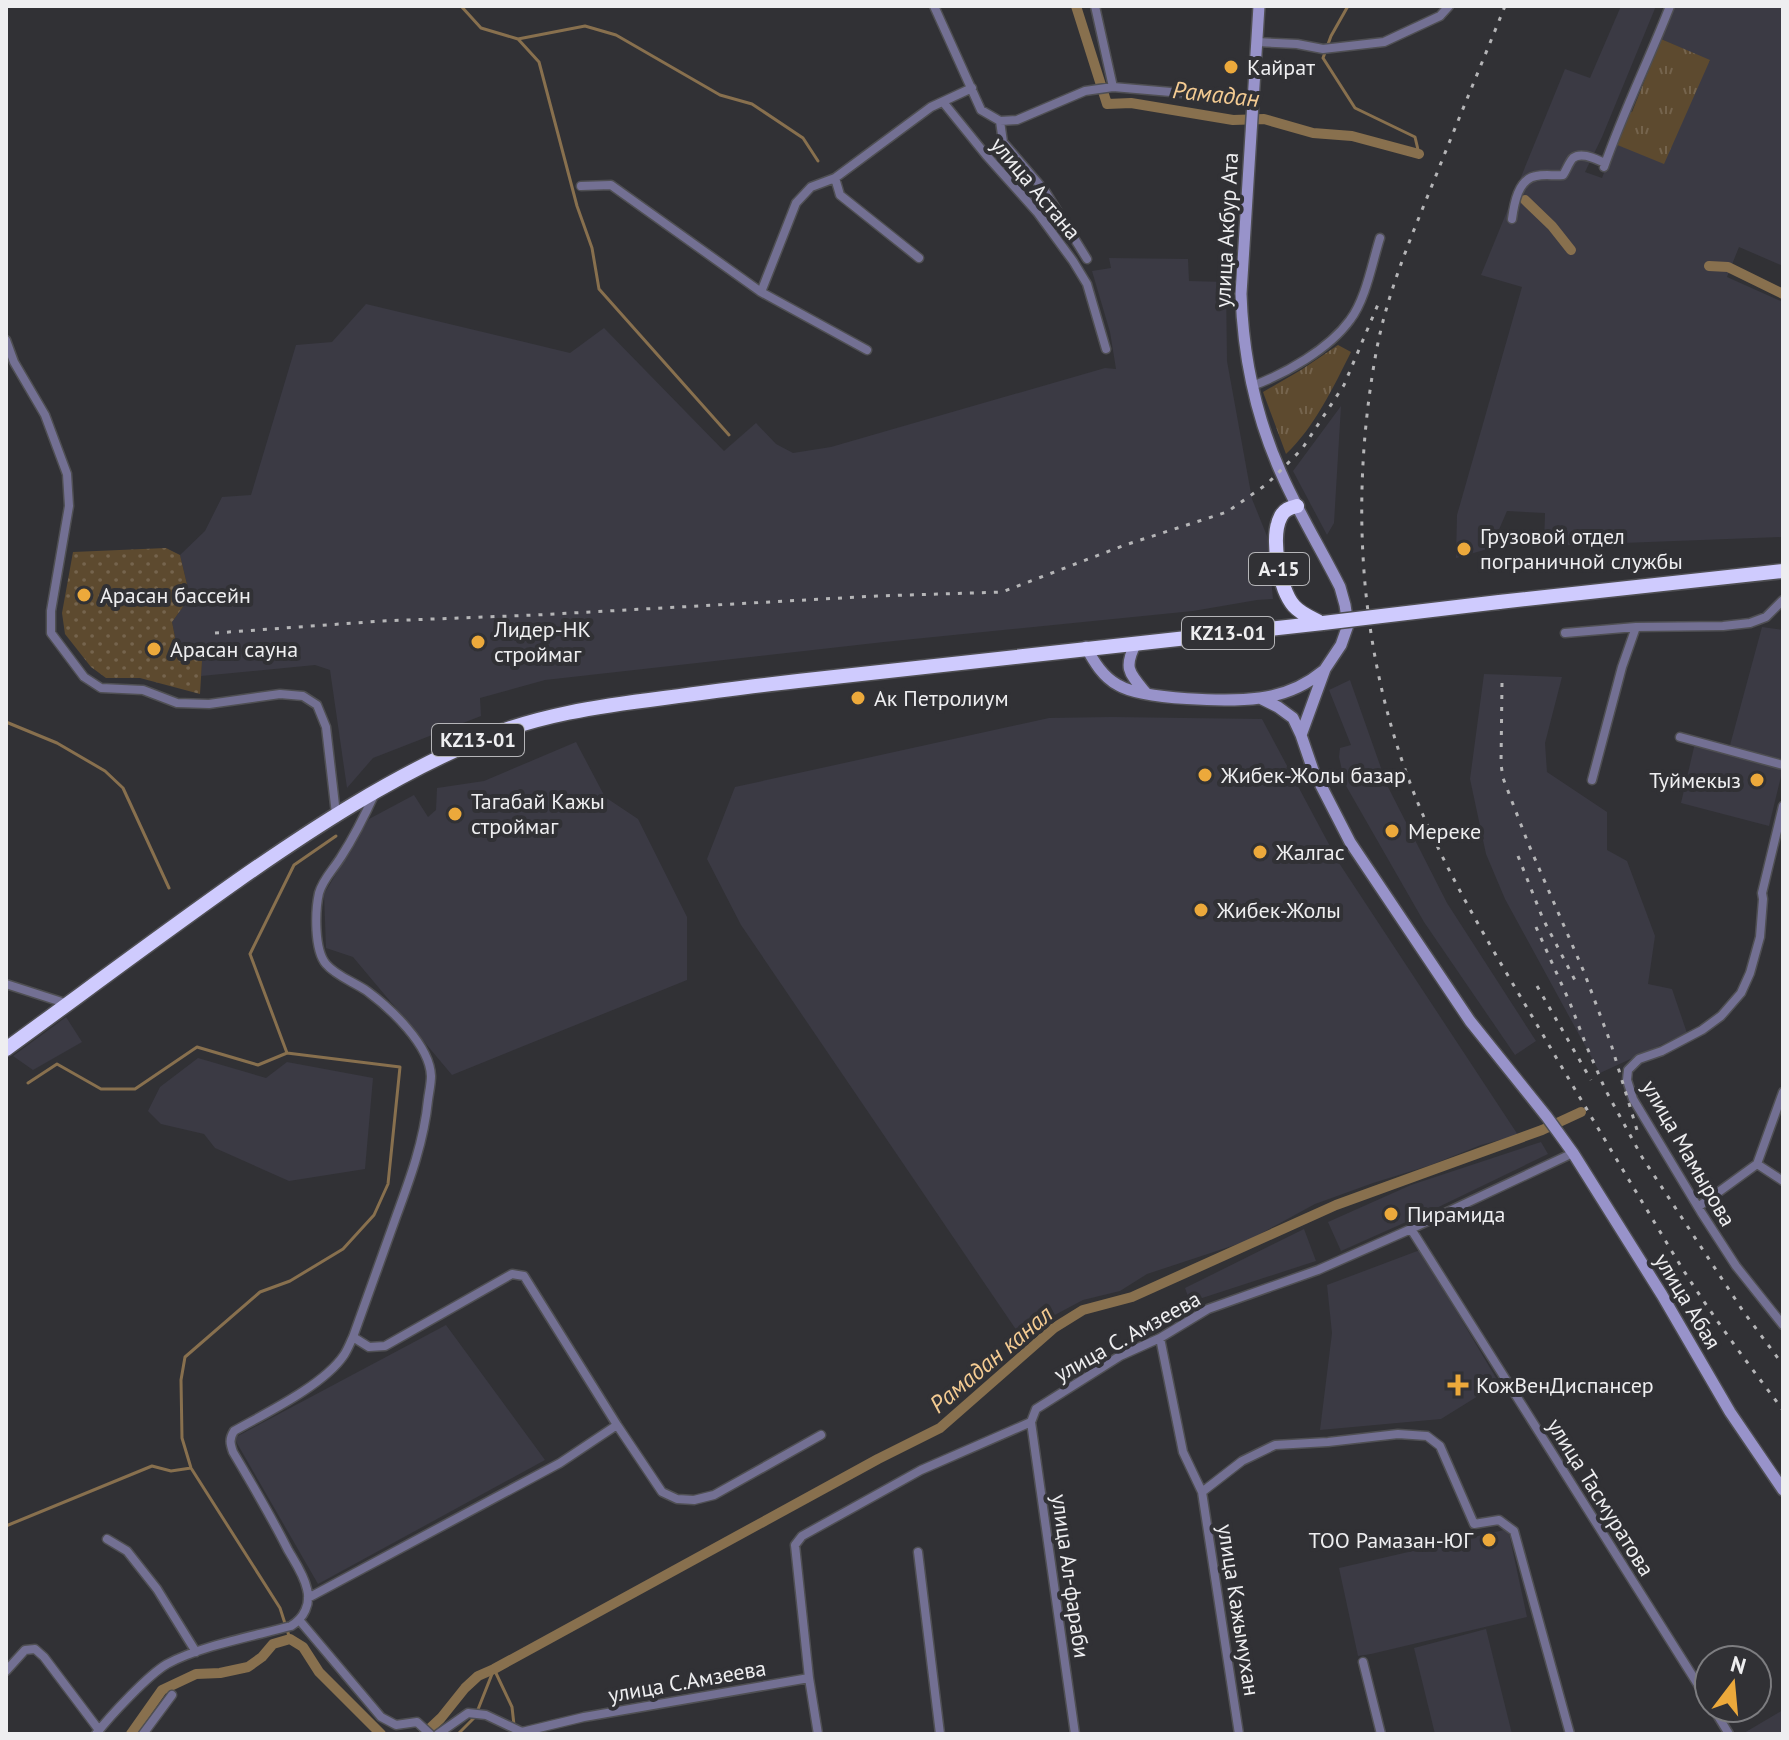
<svg xmlns="http://www.w3.org/2000/svg" width="1789" height="1740" viewBox="0 0 1789 1740" font-family="'PT Sans',sans-serif">
<style>
.built{fill:#3b3a44}
.grass{fill:url(#grass-tufts)}
.park{fill:url(#park-dots)}
.lines{fill:none;stroke-linecap:round;stroke-linejoin:round}
.stream{stroke:#88704e;stroke-width:3}
.canal{stroke:#88704e;stroke-width:10}
.street-casing{stroke:#4f4f53;stroke-width:11}
.secondary-casing{stroke:#4f4f53;stroke-width:14}
.highway-casing{stroke:#4f4f53;stroke-width:17}
.street{stroke:#737093;stroke-width:8}
.secondary{stroke:#9893ca;stroke-width:11}
.highway{stroke:#cfcbfe;stroke-width:14}
.rail{stroke:#b5b5b7;stroke-width:3;stroke-dasharray:4 8;stroke-linecap:butt}
.highway-bridge-casing{stroke:#4f4f53;stroke-width:17;stroke-linecap:butt}
.highway-bridge{stroke:#cfcbfe;stroke-width:14}
.poi-dot{fill:#eca93b;stroke:#313135;stroke-width:3}
.labels{text-anchor:middle;dominant-baseline:central;stroke-width:8;stroke-linejoin:round;paint-order:stroke}
.shield{fill:#313135;stroke:#b5b5b8;stroke-width:2}
.shield-label{font-size:20px;font-weight:bold;fill:#eeeef0}
.poi-label{font-size:22px;fill:#eeeef0;stroke:#313135;text-anchor:start}
.street-label{font-size:22px;fill:#eeeef0;stroke:#313135}
.water-label{font-size:24px;font-style:italic;fill:#f4cb92;stroke:#313135}
</style>
<defs>
<pattern id="grass-tufts" width="24" height="20" patternUnits="userSpaceOnUse" patternTransform="scale(2)"><rect width="24" height="20" fill="#5d4a2f"/><path d="M3 7l-1-3M5 7V3M7 7l1-3M15 17l-1-3M17 17v-4M19 17l1-3" fill="none" stroke="#75644d"/></pattern>
<pattern id="park-dots" width="8" height="8" patternUnits="userSpaceOnUse" patternTransform="scale(2)"><rect width="8" height="8" fill="#5d4a2f"/><path d="M2 2h.1M6 6h.1" fill="none" stroke="#75644d" stroke-width="1.8" stroke-linecap="round"/></pattern>
</defs>
<rect width="100%" height="100%" fill="#313135"/>
<!-- built -->
<path class="built" d="M1621,6H1656L1602,137L1585,172L1602,178L1615,144L1710,61L1661,39L1675,6H1783V266L1739,247L1727,277L1783,302V537L1544,546L1545,513L1507,511L1491,548L1456,558L1457,515L1463,494L1522,287L1481,275L1565,69L1590,78Z
M1109,258L1188,259L1189,281L1226,282L1227,361L1252,499L1267,536L1273,599L1257,600L1193,611L884,642L545,680L480,698L481,716L373,758L347,788L330,670L315,665L201,676L202,661L176,642L172,622L190,597L180,555L205,531L222,497L251,495L296,345L332,342L366,304L570,353L604,328L724,451L756,423L776,444L793,453L831,447L1105,368L1116,369L1110,332L1092,271L1111,268Z
M1341,406L1334,523L1327,535L1293,471Z
M1762,627L1783,630V763L1729,749Z
M1484,674L1562,677L1545,743L1547,772L1607,812V850L1627,861L1655,936L1648,984L1672,989L1687,1033L1600,1073L1505,899L1486,854L1470,779Z
M1350,680L1387,785L1447,903L1536,1041L1515,1055L1424,922L1345,784L1339,757L1340,748L1351,745L1329,690Z
M1112,717L1262,719L1339,863L1518,1135L1481,1145L1431,1165L1373,1183L1315,1204L1247,1241L1147,1274L1120,1291L1083,1300L1019,1334L741,925L707,859L735,787L1049,718Z
M576,742L605,797L638,819L687,917V980L452,1075L353,957L326,948L324,894L369,819L414,795L428,817L436,810L437,788L484,781Z
M1695,743L1783,768L1769,826L1681,803Z
M66,1017L82,1042L33,1070L13,1056Z
M198,1058L266,1078L287,1062L373,1078L365,1169L289,1181L215,1148L204,1134L161,1124L148,1111L160,1087Z
M1541,1142L1548,1154L1424,1214L1341,1251L1328,1222L1411,1185Z
M1304,1229L1316,1261L1190,1302L1185,1288Z
M1420,1250L1499,1383L1441,1419L1320,1430L1332,1333L1327,1285Z
M446,1325L545,1460L318,1584L234,1438Z
M1508,1529L1527,1617L1371,1654L1358,1656L1339,1568Z
M1486,1629L1512,1734H1435L1414,1648Z
M1783,1710V1734L1744,1733Z"/>
<!-- grass -->
<path class="grass" d="M1661,39L1710,60L1664,164L1615,144L1629,111L1632,112Z
M1338,345L1351,352C1334,386 1314,428 1286,454L1263,392L1301,370Z"/>
<!-- park -->
<path class="park" d="M166,548L180,555L190,597L172,622L176,642L202,661L200,694L140,678H106L91,667L65,634L62,613L73,552Z"/>
<g class="lines">
<!-- stream -->
<path class="stream" d="M461,6L481,28L518,39L585,26L616,35L720,95L752,104L803,138L818,161
M1348,6L1331,36L1323,58L1355,108L1415,137L1419,154
M518,39L539,62L577,206L592,248L599,289L729,435
M6,722L57,743L105,771L123,788L169,888
M287,1053L250,954L294,865L336,836
M28,1083L57,1064L101,1089H135L197,1047L258,1065L287,1053L400,1067L388,1184L374,1215L343,1249L290,1281L260,1292L185,1357L181,1380L182,1438L191,1468L280,1608L290,1639
M6,1526L152,1466L171,1471L191,1468
M494,1669L512,1707L514,1725
M458,1734L475,1717L494,1669"/>
<!-- canal -->
<path class="canal" d="M1076,6L1107,104L1131,103L1233,120L1264,119L1313,133L1352,136L1419,154
M1525,200L1552,226L1571,250
M1709,266L1728,267L1783,294
M131,1734L162,1690L196,1674L220,1673L248,1667L262,1657L273,1644L290,1639L303,1647L319,1672L381,1734
M424,1734L441,1718L465,1688L478,1676L494,1669L878,1459L940,1428L1054,1328L1083,1310L1132,1297L1336,1205L1542,1130L1581,1112"/>
<defs>
<path id="street" d="M934,6L981,110L1000,121L1017,120L1085,91L1113,87L1252,99
M1095,6L1113,87
M1257,42L1297,44L1323,49L1384,42L1440,16L1449,6
M943,102L986,155L1037,212L1073,261L1087,284L1106,349
M1000,121L1003,142L1045,191L1087,259
M1604,167C1623,112 1649,60 1670,6
M835,178L840,195L919,258
M581,186L611,185L761,292L867,350
M1512,219C1514,204 1518,179 1536,176C1545,174 1554,176 1563,175C1566,171 1569,162 1573,158C1582,151 1597,160 1605,163
M761,292L796,203L811,187L835,178L931,107L972,88
M6,340L14,362L45,415L67,474L69,506L51,611V633L84,677L101,688L143,690L177,703L209,704L280,694L303,696L317,705L326,727L336,814
M1252,386C1285,374 1329,349 1350,320C1366,299 1372,263 1380,238
M1565,633L1636,627L1723,626L1750,623L1766,617L1783,600
M1680,737L1783,765
M1592,780L1622,667L1636,627
M1783,806L1762,893L1763,899L1760,937L1750,973L1741,993L1721,1016L1702,1030L1662,1051L1639,1059L1628,1070L1627,1080L1633,1099L1701,1212L1736,1266L1783,1325
M6,984L68,1004
M1757,1164L1783,1181
M1698,1207L1757,1164L1783,1092
M1411,1229L1709,1702
M353,1337L369,1347L385,1346L512,1274L524,1276L617,1425L662,1492L677,1499L694,1500L714,1495L821,1435
M1160,1338L1183,1452L1202,1492L1239,1734
M1031,1422L1075,1734
M1202,1492L1242,1461L1275,1445L1328,1442L1398,1434L1427,1436L1440,1446L1474,1524L1499,1520L1514,1531L1570,1734
M107,1539L127,1551L157,1589L196,1652
M918,1552L940,1734
M308,1598L560,1463L617,1425
M300,1621L381,1717L396,1725L417,1722L430,1734
M1363,1662L1381,1734
M6,1671L25,1650L35,1649L44,1657L99,1730
M809,1678L818,1734
M1713,1708L1729,1734
M96,1734C110,1716 148,1675 167,1664C200,1646 254,1636 291,1626C304,1618 311,1604 307,1589C304,1575 295,1562 288,1550C271,1516 252,1484 233,1452C230,1443 229,1439 234,1431C266,1413 324,1385 344,1355C348,1349 350,1343 353,1337C367,1297 382,1257 396,1217C410,1179 424,1141 428,1100C429,1092 431,1084 431,1076C430,1045 390,1008 367,991C354,982 336,976 326,964C314,950 315,911 319,893C323,879 333,870 341,857C354,837 365,815 375,793
M143,1734L172,1695
M438,1734L468,1713L486,1715L522,1732L584,1717L809,1678L795,1545L802,1536L921,1470L1031,1422L1036,1409L1120,1356L1160,1338L1208,1309L1318,1270L1411,1229L1573,1153"/>
<path id="secondary" d="M1259,6L1241,294C1243,355 1256,417 1281,473C1298,512 1321,549 1340,587L1345,605L1348,625L1341,645L1325,669L1301,735
M1136,643C1123,668 1129,673 1146,693
M1086,647C1094,662 1103,677 1118,685C1143,700 1230,702 1260,698C1283,695 1305,686 1323,671
M1260,698L1278,707L1293,718L1301,735L1313,770L1350,842L1470,1021L1547,1117L1573,1153L1662,1295L1730,1412L1783,1490"/>
<path id="highway" d="M1297,506C1290,508 1285,509 1281,516C1270,536 1279,589 1294,606C1301,614 1312,618 1321,623
M1499,602L1783,571
M6,1049C83,993 159,936 237,881C313,828 391,777 476,741C536,715 600,706 664,698C708,692 753,686 798,681C973,660 1148,641 1323,623"/>
</defs>
<!-- street casing -->
<use href="#street" class="street-casing"/>
<!-- secondary casing -->
<use href="#secondary" class="secondary-casing"/>
<!-- highway casing -->
<use href="#highway" class="highway-casing"/>
<!-- street -->
<use href="#street" class="street"/>
<!-- secondary -->
<use href="#secondary" class="secondary"/>
<!-- highway -->
<use href="#highway" class="highway"/>
<!-- rail -->
<path class="rail" d="M1505,6C1482,63 1458,120 1435,178C1412,235 1387,292 1376,353C1348,508 1360,670 1423,815C1460,900 1511,979 1557,1059C1586,1108 1615,1157 1644,1205C1663,1236 1681,1268 1701,1297C1727,1336 1755,1373 1783,1410
M215,633L382,621L536,615L877,596L1002,592L1125,545L1227,512L1267,484L1302,449L1344,385L1379,302
M1502,683L1501,764L1503,778L1528,843L1584,972L1611,1044L1637,1130
M1518,856L1543,919L1578,986
M1536,927L1570,1003L1586,1045L1605,1089L1642,1157L1743,1311L1783,1365
M1537,986L1591,1080"/>
<defs>
<path id="highway-bridge" d="M1323,623L1499,602"/>
</defs>
<!-- highway-bridge casing -->
<use href="#highway-bridge" class="highway-bridge-casing"/>
<!-- highway-bridge -->
<use href="#highway-bridge" class="highway-bridge"/>
</g>
<!-- markers -->
<g class="poi-dot">
<circle cx="1231" cy="67" r="8"/>
<circle cx="1464" cy="549" r="8"/>
<circle cx="84" cy="595" r="8"/>
<circle cx="478" cy="642" r="8"/>
<circle cx="154" cy="649" r="8"/>
<circle cx="858" cy="698" r="8"/>
<circle cx="1205" cy="775" r="8"/>
<circle cx="1757" cy="780" r="8"/>
<circle cx="455" cy="814" r="8"/>
<circle cx="1392" cy="831" r="8"/>
<circle cx="1260" cy="852" r="8"/>
<circle cx="1201" cy="910" r="8"/>
<circle cx="1391" cy="1214" r="8"/>
<path d="M1454 1373h8v8h8v8h-8v8h-8v-8h-8v-8h8z"/>
<circle cx="1489" cy="1540" r="8"/>
</g>
<g class="labels">
<!-- shield labels -->
<g class="shield">
<rect x="1249" y="553" width="60" height="32" rx="6"/>
<rect x="1182" y="617" width="92" height="32" rx="6"/>
<rect x="432" y="724" width="92" height="32" rx="6"/>
</g>
<g class="shield-label">
<text x="1279" y="569">A-15</text>
<text x="1228" y="633">KZ13-01</text>
<text x="478" y="740">KZ13-01</text>
</g>
<!-- poi labels -->
<g class="poi-label">
<text x="1247" y="67">Кайрат</text>
<text x="1480" y="536">Грузовой отдел<tspan x="1480" dy="25">пограничной службы</tspan></text>
<text x="100" y="595">Арасан бассейн</text>
<text x="494" y="629">Лидер-НК<tspan x="494" dy="25">строймаг</tspan></text>
<text x="170" y="649">Арасан сауна</text>
<text x="874" y="698">Ак Петролиум</text>
<text x="1221" y="775">Жибек-Жолы базар</text>
<text x="1741" y="780" text-anchor="end">Туймекыз</text>
<text x="471" y="801">Тагабай Кажы<tspan x="471" dy="25">строймаг</tspan></text>
<text x="1408" y="831">Мереке</text>
<text x="1276" y="852">Жалгас</text>
<text x="1217" y="910">Жибек-Жолы</text>
<text x="1407" y="1214">Пирамида</text>
<text x="1476" y="1385">КожВенДиспансер</text>
<text x="1473" y="1540" text-anchor="end">ТОО Рамазан-ЮГ</text>
</g>
<!-- street labels -->
<g class="street-label">
<text transform="translate(1036 188) rotate(50)">улица Астана</text>
<text transform="translate(1226 230) rotate(-87)">улица Акбур Ата</text>
<text transform="translate(1689 1153) rotate(60)">улица Мамырова</text>
<text transform="translate(1688 1301) rotate(59)">улица Абая</text>
<text transform="translate(1127 1336) rotate(-29)">улица С. Амзеева</text>
<text transform="translate(1601 1497) rotate(58)">улица Тасмуратова</text>
<text transform="translate(1071 1576) rotate(82)">улица Ал-фараби</text>
<text transform="translate(1239 1610) rotate(81)">улица Кажымухан</text>
<text transform="translate(687 1681) rotate(-10)">улица С.Амзеева</text>
</g>
<!-- water labels -->
<g class="water-label">
<text transform="translate(1216 94) rotate(6)">Рамадан</text>
<text transform="translate(991 1359) rotate(-40)">Рамадан канал</text>
</g>
</g>
<!-- border -->
<rect width="1789" height="1740" fill="none" stroke="#eeeef0" stroke-width="16"/>
<!-- north arrow -->
<g transform="translate(1733 1684) rotate(16)"><circle r="38" fill="#313135" stroke="#7d7d80" stroke-width="2"/>
<path d="M0-6L14 30L0 20L-14 30Z" fill="#eca93b"/>
<text y="-12" font-size="22" font-weight="bold" text-anchor="middle" fill="#eeeef0">N</text>
</g>
</svg>
